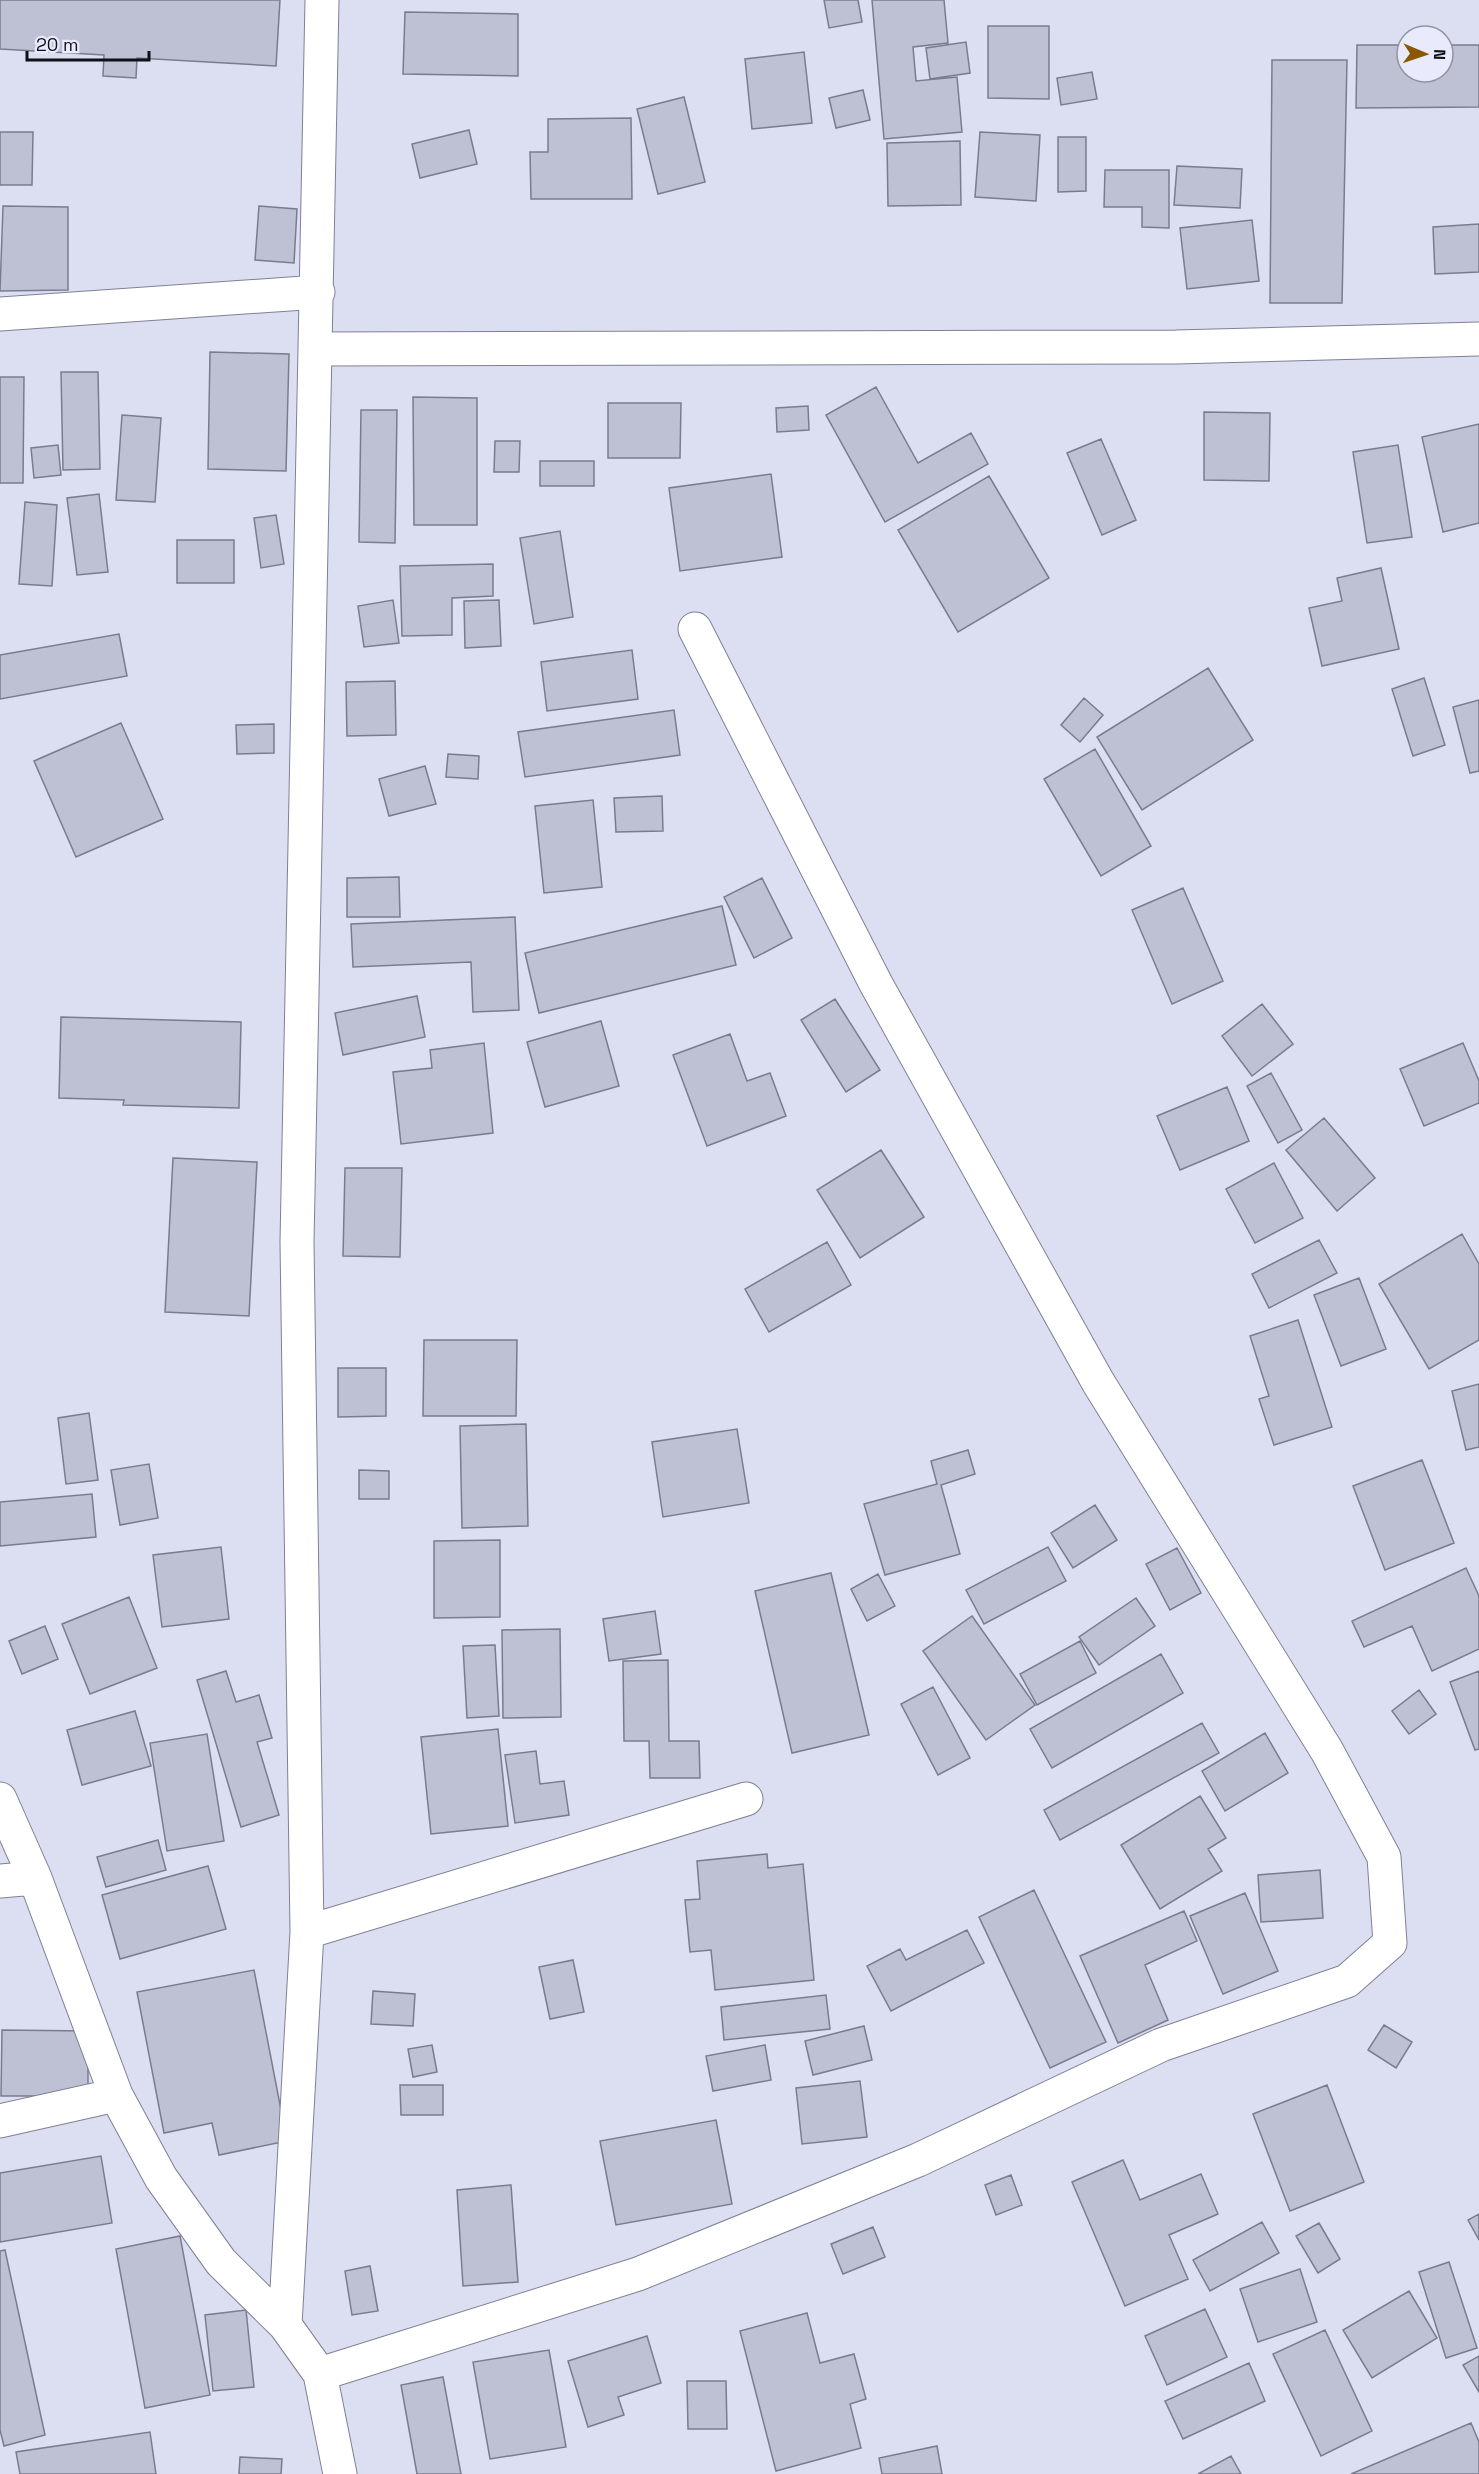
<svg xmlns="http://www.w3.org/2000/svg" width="1479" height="2474" viewBox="0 0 1479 2474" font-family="'Space Grotesk',sans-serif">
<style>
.building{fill:#bec0d3;stroke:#7a7c8e;stroke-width:1.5}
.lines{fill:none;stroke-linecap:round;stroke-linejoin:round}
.minor-casing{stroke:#7f8193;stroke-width:35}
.minor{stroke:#fff;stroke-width:33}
</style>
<rect width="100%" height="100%" fill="#dcdef2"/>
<!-- building -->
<path class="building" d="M0,0H280L276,66L137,58L136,78L103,76L104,55L0,49Z
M824,0H858L862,22L829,28Z
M872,0H944L948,43L913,47L916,81L957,77L962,132L884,139Z
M405,12L518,14V76L403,74Z
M988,26H1049V99L988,98Z
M966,42L970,73L930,79L926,48Z
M1357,45H1407V72H1443V45H1479V107L1356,108Z
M804,52L812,123L752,129L745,59Z
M1272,60H1347L1342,303H1270Z
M1092,72L1097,99L1061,105L1057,78Z
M863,90L870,120L836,128L829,98Z
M684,97L705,182L658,194L637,109Z
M631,118L632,199H531L530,152H548V119Z
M469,130L477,164L420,178L412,144Z
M0,132H33L32,185H0Z
M980,132L1040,135L1036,201L975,197Z
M1058,137H1086V191L1058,192Z
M960,141L961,205L888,206L887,143Z
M1177,166L1242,169L1240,208L1174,205Z
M1105,170H1169V228L1142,227V207H1104Z
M3,206L68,207V290L0,291Z
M259,206L297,209L294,263L255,260Z
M1252,220L1259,281L1187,289L1180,228Z
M1479,224V272L1435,274L1433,227Z
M210,352L289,354L286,471L208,469Z
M61,372H98L100,469L63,470Z
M0,377H24L23,483H0Z
M876,387L918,463L971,433L988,464L885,522L826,415Z
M413,397L477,398V525H414Z
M608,403H681L680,458H608Z
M808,406L809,430L777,432L776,408Z
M361,410H397L395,543L359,542Z
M1204,412L1270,413L1269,481L1204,480Z
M122,415L161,418L155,502L116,500Z
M1479,424V523L1443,532L1422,437Z
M1101,439L1136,520L1102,535L1067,453Z
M495,441H520L519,472H494Z
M58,445L61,475L34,478L31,448Z
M1398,445L1412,537L1367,543L1353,452Z
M540,461H594V486H540Z
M771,474L782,557L680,571L669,488Z
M989,476L1049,578L958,632L898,530Z
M99,494L108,572L77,575L67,498Z
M25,502L57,505L52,586L19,584Z
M276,515L284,564L261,568L254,518Z
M560,531L573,617L534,624L520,538Z
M177,540H234V583H177Z
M493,564V596L452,598V635L402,636L400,566Z
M1381,568L1399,649L1322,666L1309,608L1342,601L1337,578Z
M393,600L399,643L364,647L358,606Z
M499,600L501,646L465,648L464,601Z
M119,634L127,676L0,699V655Z
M632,650L638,699L547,711L541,662Z
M1208,668L1253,740L1142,810L1097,737Z
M1424,678L1445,745L1413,756L1392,689Z
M395,681L396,735L347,736L346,682Z
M1084,698L1103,715L1080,742L1061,725Z
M1479,700V771L1470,773L1453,707Z
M674,710L680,755L525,777L518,732Z
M121,723L163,819L76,857L34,761Z
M274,724V753L237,754L236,725Z
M1095,749L1151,846L1101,876L1044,779Z
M448,754L479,756L478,779L446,777Z
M425,766L436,804L389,816L379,779Z
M662,796L663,831L616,832L614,798Z
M593,800L602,887L544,893L535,806Z
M399,877L400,917H347V878Z
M762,878L792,938L754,958L724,897Z
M1183,888L1223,981L1172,1004L1132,910Z
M722,906L736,965L539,1013L525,953Z
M515,917L519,1010L473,1012L471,962L353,967L351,924Z
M417,996L425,1037L343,1055L335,1013Z
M835,999L880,1070L846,1092L801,1020Z
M1262,1004L1293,1044L1252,1076L1222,1036Z
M61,1017L241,1022L239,1108L123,1105L124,1100L59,1098Z
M601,1021L619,1086L545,1107L527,1042Z
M730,1034L747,1081L770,1073L786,1116L707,1146L673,1055Z
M484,1043L493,1133L401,1144L393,1072L432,1068L430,1050Z
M1463,1043L1479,1081V1103L1424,1126L1400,1069Z
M1271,1073L1302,1130L1278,1143L1247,1086Z
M1227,1087L1249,1141L1180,1170L1157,1116Z
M1324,1118L1375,1178L1337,1211L1286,1150Z
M881,1150L924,1217L860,1258L817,1190Z
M173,1158L257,1162L249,1316L165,1312Z
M1274,1163L1303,1218L1255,1243L1226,1189Z
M345,1168H402L400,1257L343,1256Z
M1462,1234L1479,1264V1340L1429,1369L1379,1284Z
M1319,1240L1337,1273L1269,1308L1252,1274Z
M827,1242L851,1285L769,1332L745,1289Z
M1359,1278L1386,1349L1341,1366L1314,1295Z
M1298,1320L1332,1427L1274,1445L1259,1399L1269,1396L1250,1336Z
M424,1340H517L516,1416H423Z
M338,1368H386V1416L338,1417Z
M1479,1384V1447L1466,1450L1452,1391Z
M89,1413L98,1480L66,1484L58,1418Z
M526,1424L528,1526L462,1528L460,1426Z
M737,1429L749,1503L663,1517L652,1442Z
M968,1450L975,1474L941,1485L960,1554L885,1575L864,1504L937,1484L931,1461Z
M1422,1460L1454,1543L1385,1570L1353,1486Z
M149,1464L158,1518L120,1525L111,1470Z
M359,1470L389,1471V1499H359Z
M92,1494L96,1537L0,1546V1502Z
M1095,1505L1117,1540L1073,1568L1051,1533Z
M500,1540V1617L434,1618V1541Z
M221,1547L229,1619L162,1627L153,1555Z
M1048,1547L1066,1581L984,1624L966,1590Z
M1177,1548L1201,1593L1170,1610L1146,1564Z
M1466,1568L1479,1596V1649L1432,1671L1412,1626L1364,1647L1352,1621Z
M831,1573L869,1735L792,1753L755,1591Z
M878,1574L895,1606L867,1621L851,1589Z
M129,1597L157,1668L90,1694L62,1624Z
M1136,1598L1155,1626L1099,1665L1079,1637Z
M655,1611L661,1654L609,1661L603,1619Z
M972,1616L1035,1705L986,1740L923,1651Z
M45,1626L58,1659L22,1674L9,1641Z
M560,1629L561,1717L503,1718L502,1630Z
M1080,1641L1096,1673L1037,1705L1020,1674Z
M495,1645L499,1716L467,1718L463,1646Z
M1161,1654L1183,1693L1052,1768L1030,1729Z
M668,1660L669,1741H699L700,1778H650L649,1741H624L623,1661Z
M226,1671L236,1702L259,1695L272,1738L257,1742L279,1815L241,1827L197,1680Z
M1479,1671V1749L1475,1750L1450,1682Z
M933,1687L970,1758L938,1775L901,1704Z
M1419,1690L1436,1714L1409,1734L1392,1711Z
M135,1711L151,1766L82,1785L67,1730Z
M1202,1723L1219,1753L1060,1840L1044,1810Z
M498,1729L508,1826L431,1834L421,1737Z
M1265,1733L1288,1773L1225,1811L1202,1771Z
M207,1734L224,1841L167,1851L150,1743Z
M536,1751L540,1784L564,1781L569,1815L515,1823L505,1755Z
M1200,1796L1226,1838L1208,1849L1222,1871L1160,1909L1121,1845Z
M158,1840L166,1870L106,1887L97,1857Z
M767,1854L768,1868L803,1864L814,1980L715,1990L711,1950L690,1952L685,1900L700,1899L697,1861Z
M208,1866L226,1929L120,1959L102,1895Z
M1320,1870L1323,1918L1261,1922L1258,1875Z
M1034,1890L1106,2042L1050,2068L979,1917Z
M1245,1893L1278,1971L1223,1994L1190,1916Z
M1184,1911L1197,1941L1145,1965L1168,2020L1118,2043L1080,1956Z
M967,1930L984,1963L891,2011L867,1966L900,1949L906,1960Z
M573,1960L584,2012L550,2019L539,1967Z
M254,1970L287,2141L219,2155L212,2123L164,2133L137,1992Z
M373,1991L415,1994L413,2026L371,2024Z
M826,1995L830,2029L724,2040L721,2007Z
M1384,2025L1412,2042L1396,2068L1368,2050Z
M864,2026L872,2060L813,2075L805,2041Z
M2,2030L88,2031V2096H1Z
M432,2045L437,2072L413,2077L408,2049Z
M765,2045L771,2080L713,2091L706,2056Z
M860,2081L867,2137L802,2144L796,2088Z
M400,2085H443V2115H401Z
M1327,2085L1364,2182L1290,2211L1253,2114Z
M716,2120L732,2204L616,2225L600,2141Z
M101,2156L112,2223L0,2242V2173Z
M1123,2160L1140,2200L1201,2174L1218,2214L1169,2235L1188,2279L1125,2306L1072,2182Z
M1011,2175L1022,2205L996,2215L985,2185Z
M511,2185L518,2282L463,2286L457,2190Z
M1479,2214V2240L1468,2220Z
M1262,2222L1279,2253L1210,2291L1193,2260Z
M1319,2223L1340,2259L1318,2273L1296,2236Z
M873,2227L885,2257L843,2274L831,2244Z
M180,2236L210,2395L145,2408L116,2249Z
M5,2250L45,2435L4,2446L0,2430V2251Z
M1449,2262L1477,2348L1446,2358L1419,2272Z
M370,2266L378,2311L352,2315L345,2271Z
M1300,2269L1317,2322L1258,2342L1240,2289Z
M1409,2291L1437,2338L1372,2378L1343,2330Z
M1205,2309L1227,2357L1167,2385L1145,2336Z
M246,2310L254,2387L213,2391L205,2315Z
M807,2313L820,2363L854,2354L866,2399L850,2404L861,2448L776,2471L740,2331Z
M1325,2330L1372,2431L1321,2456L1273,2354Z
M647,2336L661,2383L618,2397L624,2415L588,2427L568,2361Z
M549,2350L566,2447L490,2459L473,2362Z
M1479,2356V2392L1463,2365Z
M1249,2363L1265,2401L1183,2439L1165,2401Z
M443,2377L461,2474H417L401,2385Z
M687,2381H726L727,2429H688Z
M1471,2423L1479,2442V2474H1351Z
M150,2432L156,2474H20L16,2452Z
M937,2446L942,2474H882L879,2458Z
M1231,2456L1241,2474H1198Z
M240,2457L282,2459L281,2474H239Z"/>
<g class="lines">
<defs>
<path id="minor" d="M0,314L318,292
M316,349L1176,347L1479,339
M0,1799L35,1878L116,2095L161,2178L221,2262L285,2325L320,2374L340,2474
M0,1881L35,1878
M307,1932L746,1799
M0,2121L116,2095
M285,2325L307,1932L297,1242L322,0
M320,2374L638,2274L918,2160L1161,2045L1347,1981L1390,1943L1384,1857L1327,1751L1098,1382L876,984L695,629"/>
</defs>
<!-- minor casing -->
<use href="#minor" class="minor-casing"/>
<!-- minor -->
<use href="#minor" class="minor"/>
</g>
<!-- north arrow -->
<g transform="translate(1425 54) rotate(92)"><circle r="28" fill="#e9ebfc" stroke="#9293a0" stroke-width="1.5"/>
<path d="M0-4.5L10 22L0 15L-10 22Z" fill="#8b5802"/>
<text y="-9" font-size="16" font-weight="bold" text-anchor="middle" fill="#101017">N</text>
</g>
<!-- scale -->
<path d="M27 51v9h122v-9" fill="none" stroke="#101017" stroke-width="3"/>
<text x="36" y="51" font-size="18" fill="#101017" stroke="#e9ebfc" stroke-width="4.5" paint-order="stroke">20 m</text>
</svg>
